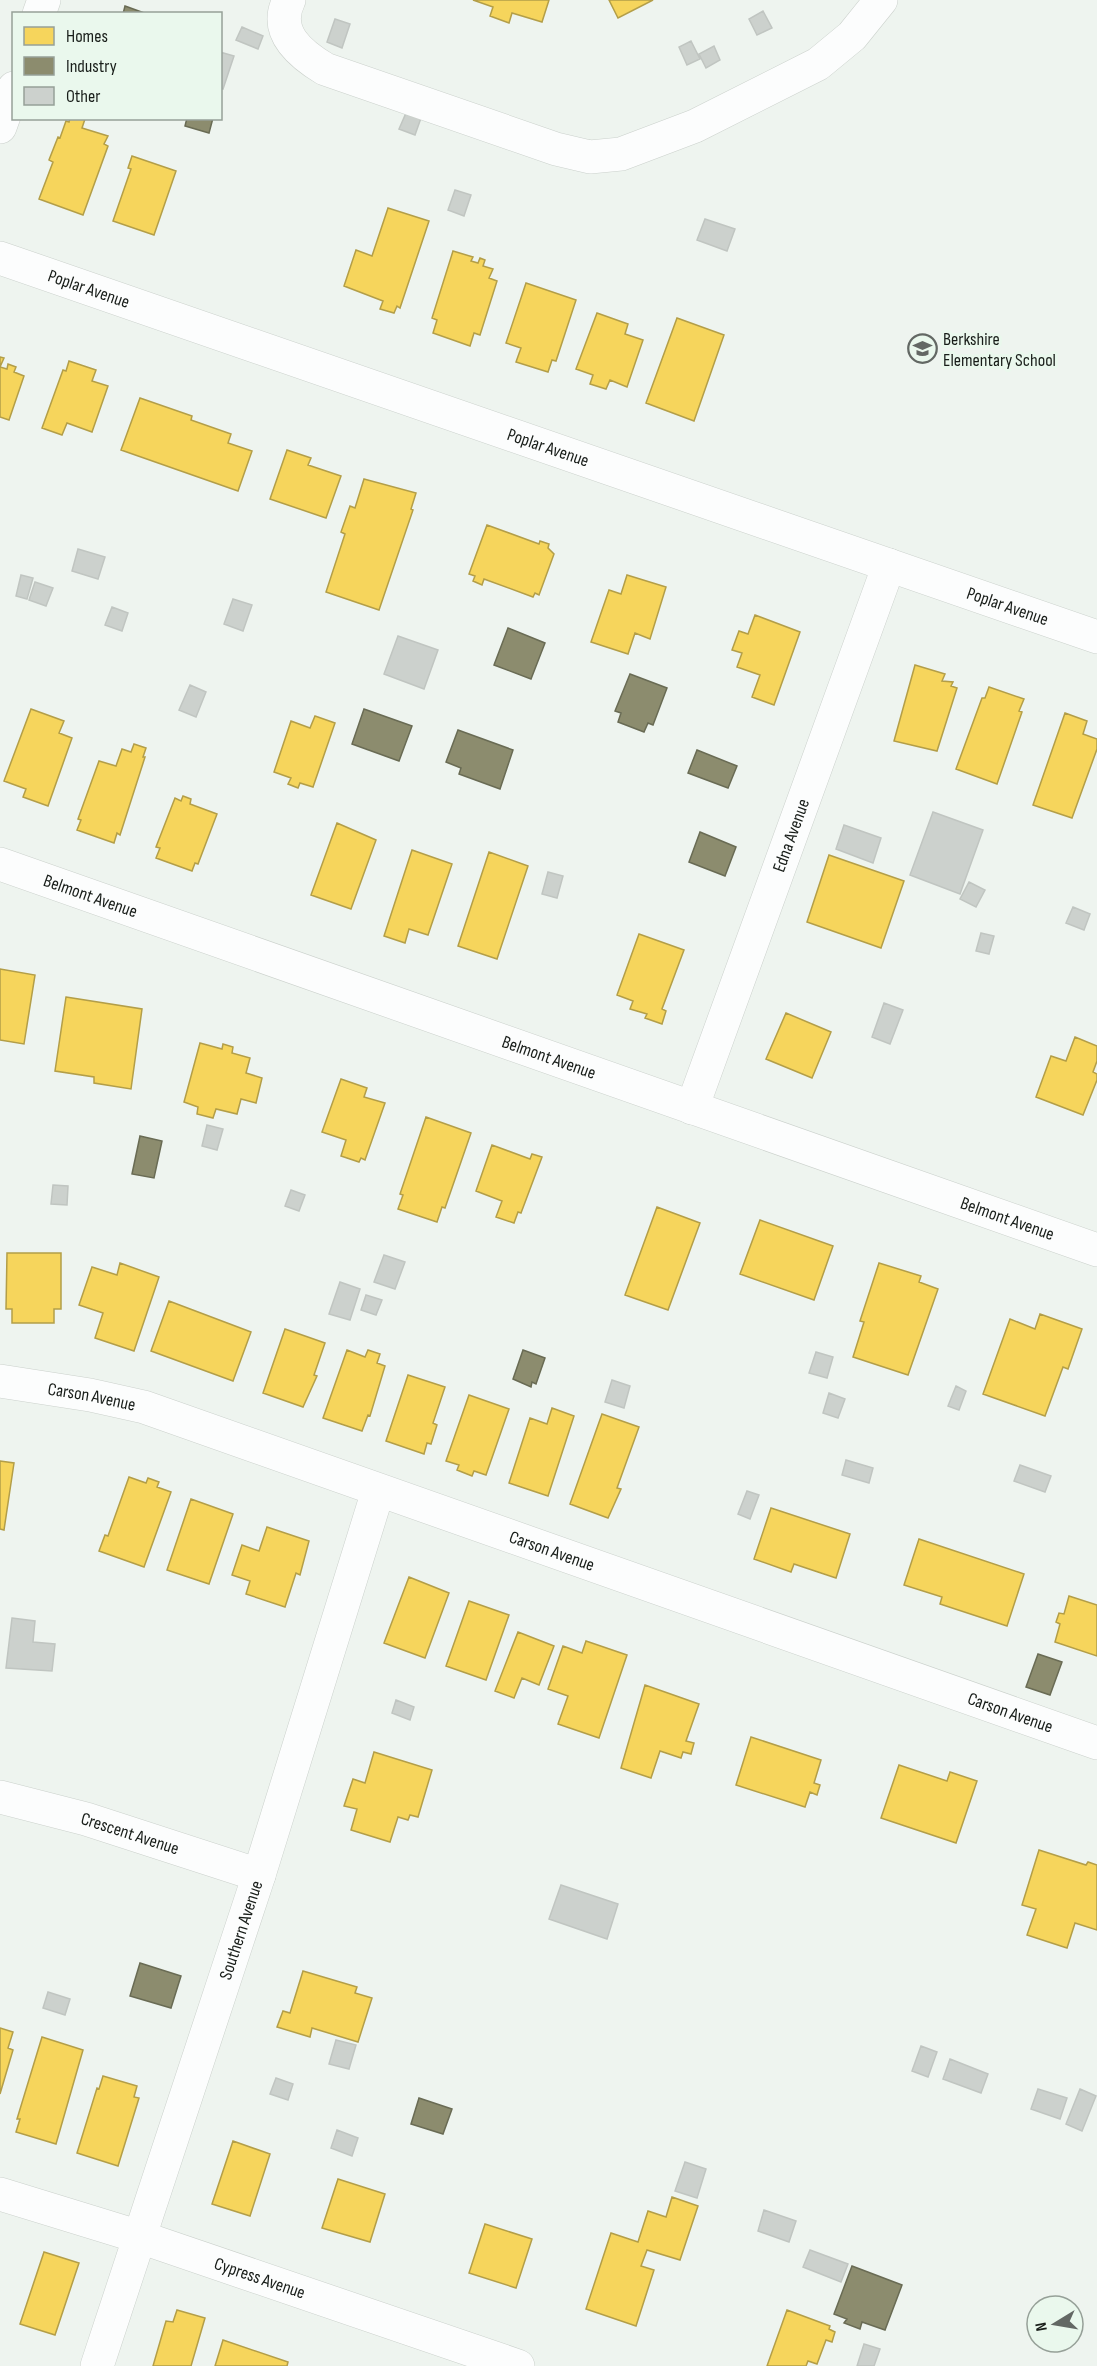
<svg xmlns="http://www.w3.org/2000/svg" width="1097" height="2366" viewBox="0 0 1097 2366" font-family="'Sofia Sans Condensed',sans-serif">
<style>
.homes{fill:#f6d55c;stroke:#b39e48;stroke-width:1.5}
.industry{fill:#8c8c6e;stroke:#696b54;stroke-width:1.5}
.building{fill:#ccd1cd;stroke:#c0c5c1;stroke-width:1.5}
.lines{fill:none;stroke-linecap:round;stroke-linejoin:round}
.minor-casing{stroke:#cbd1cc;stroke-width:34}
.minor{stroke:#fcfdfd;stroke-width:33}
.labels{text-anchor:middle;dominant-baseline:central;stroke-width:6;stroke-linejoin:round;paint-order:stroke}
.street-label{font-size:18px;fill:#181d19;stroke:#eaf8ed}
.poi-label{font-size:18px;fill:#181d19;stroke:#eaf8ed;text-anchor:start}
</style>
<rect width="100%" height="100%" fill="#eef4ef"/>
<!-- homes -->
<path class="homes" d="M473,0H549L542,22L512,13L509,23L490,16L493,7Z
M609,0H653L618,18Z
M70,118L85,119L82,128L108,136L104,144L108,146L83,215L39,199L53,162L49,160L58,137L60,138L66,121L69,122Z
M132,156L176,171L154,235L113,221L131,169L128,168Z
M388,208L429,221L400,308L397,306L394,313L380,309L383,301L344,286L356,250L372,256Z
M453,251L473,257L471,261L478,263L480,258L485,260L483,266L493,269L489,278L497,281L480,335L474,333L470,346L433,333L437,320L432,318Z
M526,283L576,300L556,361L552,360L548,372L516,362L521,348L506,343Z
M597,313L628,324L625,334L643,340L627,387L610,380L606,389L590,384L593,375L576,369Z
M677,318L724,335L694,421L646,403Z
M0,357L4,358L0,367L7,369L8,364L16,367L14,372L24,376L9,420L0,417Z
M69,361L96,370L92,381L108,386L92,432L67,423L62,435L42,428L63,370L66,371Z
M140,398L192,416L191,420L231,434L228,443L252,451L238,491L121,450Z
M287,450L311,458L308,465L341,476L326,518L270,499Z
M364,479L416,493L411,509L413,510L379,610L326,592L345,534L341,532L350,506L355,508Z
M487,525L539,544L540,541L549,544L548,548L554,554L539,595L535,593L533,597L484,579L482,585L473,581L475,576L469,574Z
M627,575L666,587L650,639L635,633L628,654L591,642L609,590L621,594Z
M755,615L800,632L774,705L752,697L760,675L737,667L742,653L732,650L739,631L748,634Z
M915,665L945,674L942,681L953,682L951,686L957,688L937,751L894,741Z
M989,687L1024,699L1019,711L1022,712L997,784L956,769L982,698H985Z
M31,709L64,721L59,733L72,738L48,806L23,797L26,789L4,781Z
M1065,713L1087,721L1083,734L1097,739V749L1072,818L1033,805Z
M315,716L335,723L313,787L300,783L298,788L288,784L291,778L274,772L291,721L310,728Z
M134,744L146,748L143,757H145L120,835L117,833L114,843L77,830L81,820L78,819L99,761L116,766L122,749L131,752Z
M183,796L191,799L190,804L217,814L198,864L195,863L192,871L156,858L160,848L156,847L175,798L181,801Z
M337,823L376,840L351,909L311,895Z
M412,850L452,864L428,935L409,929L405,943L384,936Z
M489,852L528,866L497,959L458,946Z
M829,855L904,881L881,948L807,922Z
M639,934L684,950L662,1009L666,1011L662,1024L645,1018L647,1014L630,1009L633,1001L617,995Z
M0,969L35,975L24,1044L0,1040Z
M66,997L142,1009L131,1089L94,1083V1077L55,1071Z
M786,1013L831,1032L812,1078L766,1059Z
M1075,1037L1097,1046V1061L1093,1072L1097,1074V1080L1083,1115L1036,1097L1051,1056L1066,1061Z
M200,1043L222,1049L223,1044L233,1047L232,1053L250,1058L246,1073L262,1078L256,1103L241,1099L237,1114L216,1109L213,1118L197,1114L198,1107L184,1102Z
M341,1079L367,1088L364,1097L385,1103L365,1160L361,1158L359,1162L341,1156L346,1140L322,1132Z
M426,1117L471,1133L445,1208L442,1207L437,1222L398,1209L403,1195L400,1194Z
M492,1145L530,1159L532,1154L542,1157L521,1213L518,1212L514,1223L496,1217L502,1201L476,1191Z
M657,1207L700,1223L668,1310L625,1295Z
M760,1220L833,1246L814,1300L740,1274Z
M7,1253H61V1309H54V1323H12V1309H6Z
M120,1263L159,1277L134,1351L95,1338L103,1313L79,1305L92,1267L117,1275Z
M879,1263L921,1276L919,1282L938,1289L908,1375L853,1357L864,1322L860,1321Z
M169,1301L251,1332L233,1381L151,1351Z
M1040,1314L1082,1329L1068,1369L1063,1367L1045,1416L983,1394L1010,1319L1035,1329Z
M285,1329L325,1343L314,1375L317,1376L303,1407L263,1393Z
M347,1350L365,1357L368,1350L380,1354L377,1363L385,1366L370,1416L368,1415L362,1431L323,1418Z
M408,1375L445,1387L433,1423L437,1425L431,1444L427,1443L424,1454L386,1441Z
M469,1395L509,1409L486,1475L474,1471L472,1476L457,1470L459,1465L446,1461Z
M552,1408L574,1416L548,1496L509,1483L530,1418L547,1424Z
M602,1414L639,1427L617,1488L621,1489L608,1518L570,1504Z
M0,1461L14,1463L4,1530L0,1529Z
M129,1477L146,1483L148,1478L159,1482L157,1487L171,1492L144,1567L99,1551L105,1535L108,1536Z
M191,1499L233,1514L209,1584L167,1570Z
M771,1508L850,1534L836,1578L794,1564L791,1572L754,1559Z
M267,1527L309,1541L300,1575L296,1573L285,1607L246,1594L250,1581L232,1575L242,1545L259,1551Z
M919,1539L1024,1574L1007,1626L940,1604L942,1597L904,1585Z
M409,1577L449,1593L425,1658L384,1643Z
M1069,1596L1097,1605V1656L1055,1642L1060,1624L1056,1622L1059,1613L1064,1614Z
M469,1601L509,1615L486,1680L446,1666Z
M518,1632L554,1646L539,1685L522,1678L514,1698L495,1691Z
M586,1641L627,1655L599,1738L558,1724L568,1696L548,1689L563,1646L582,1653Z
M645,1685L699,1704L686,1741L694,1743L691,1754L683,1752L681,1758L660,1751L651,1778L621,1768Z
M751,1737L821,1760L814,1783L820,1785L817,1795L810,1792L805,1807L736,1785Z
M374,1752L432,1770L418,1817L410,1815L408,1820L398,1817L390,1842L351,1830L357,1809L344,1806L353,1779L365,1783Z
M899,1765L947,1781L950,1772L977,1781L956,1843L881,1818Z
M1039,1850L1086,1865L1088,1862L1097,1865V1930L1075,1923L1067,1948L1027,1935L1036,1909L1022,1905Z
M303,1971L357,1987L355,1993L372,1998L358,2042L312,2028L310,2037L277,2027L283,2011L290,2013Z
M0,2028L13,2032L8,2048L13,2050L0,2094Z
M42,2037L83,2050L56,2144L16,2132L20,2119H17Z
M103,2076L137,2086L134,2097L139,2098L118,2166L77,2153L97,2088L99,2089Z
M233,2141L270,2154L250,2216L212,2204Z
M338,2179L385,2194L370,2242L322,2228Z
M672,2197L698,2206L680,2260L647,2250L641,2266L654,2270L636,2326L586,2309L611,2233L638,2242L648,2211L666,2217Z
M485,2224L532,2239L516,2288L469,2273Z
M44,2252L79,2263L55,2335L20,2324Z
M177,2310L205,2318L191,2366H153L166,2321L173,2322Z
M787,2310L830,2326L829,2329L835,2332L832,2342L826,2340L817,2364L808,2361L806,2366H767Z
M223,2340L288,2362L287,2366H215Z"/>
<!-- industry -->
<path class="industry" d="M125,6L147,14H123Z
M187,118H213L209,133L185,126Z
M508,628L545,643L531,679L494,665Z
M630,674L667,688L653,725L648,723L644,732L618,722L621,713L615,711Z
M364,709L412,726L399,761L352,744Z
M458,730L513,750L500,789L459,774L461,768L446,762Z
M697,750L737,766L728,788L688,773Z
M700,832L736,847L725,876L689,862Z
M140,1136L162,1141L154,1178L132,1174Z
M523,1350L545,1358L536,1384L532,1382L531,1387L513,1379Z
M1038,1654L1062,1662L1050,1695L1026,1687Z
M140,1963L181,1976L171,2008L130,1996Z
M419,2098L452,2109L443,2134L411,2124Z
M852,2266L902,2285L885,2330L862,2322L860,2329L844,2323L847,2319L834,2314Z"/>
<!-- building -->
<path class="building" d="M763,11L772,28L757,35L749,19Z
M335,19L350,24L342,48L327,42Z
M242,27L263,36L258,49L236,40Z
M691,41L700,59L687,65L679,47Z
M714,46L720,60L706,68L699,54Z
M220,52L234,56L223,89L220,88Z
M406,113L421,118L415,135L399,129Z
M455,190L471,195L464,216L448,210Z
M705,219L735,229L727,251L697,240Z
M78,549L105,557L98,579L72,571Z
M21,575L33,578L27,599L16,596Z
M35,582L53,588L46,606L29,600Z
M233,599L252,605L243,631L224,624Z
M112,607L128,613L122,631L105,625Z
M398,636L438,650L424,689L384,674Z
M190,685L206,692L196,717L179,710Z
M933,812L983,830L960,894L910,875Z
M844,825L881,838L873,863L836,849Z
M548,872L563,876L557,898L542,894Z
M969,882L985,890L976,907L960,899Z
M1073,907L1090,914L1084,930L1066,923Z
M981,933L994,936L989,954L976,951Z
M884,1003L903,1010L890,1044L872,1037Z
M207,1125L223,1129L217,1150L202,1146Z
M53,1185L68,1186L67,1205L51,1204Z
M291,1190L305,1195L299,1211L285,1206Z
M384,1255L405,1262L395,1289L374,1282Z
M340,1282L360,1289L350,1320L329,1314Z
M366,1295L382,1300L376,1315L361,1310Z
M816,1352L833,1357L827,1378L809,1373Z
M612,1380L630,1386L624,1408L605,1402Z
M956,1386L966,1391L959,1410L948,1406Z
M829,1393L845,1399L838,1418L823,1413Z
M846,1460L873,1468L869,1483L842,1475Z
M1020,1465L1051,1476L1045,1492L1014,1481Z
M747,1491L759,1495L750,1519L738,1514Z
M12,1618L35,1621L33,1642L55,1644L52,1671L6,1668Z
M396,1700L414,1707L410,1720L392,1713Z
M561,1885L618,1904L607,1939L549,1919Z
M48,1992L70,1999L65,2015L43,2008Z
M336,2040L356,2045L349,2069L329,2064Z
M921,2046L937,2052L928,2077L912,2071Z
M950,2059L988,2074L981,2093L943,2079Z
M276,2078L293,2084L288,2100L270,2094Z
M1038,2089L1067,2098L1060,2119L1031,2109Z
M1080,2089L1096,2096L1082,2131L1066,2124Z
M337,2130L358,2138L352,2156L331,2148Z
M685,2162L706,2169L697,2198L675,2191Z
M764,2210L796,2221L789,2242L758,2231Z
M810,2250L848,2264L841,2282L803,2267Z
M864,2344L880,2349L874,2366H857Z"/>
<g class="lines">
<defs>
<g id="minor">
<path d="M289,0C273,32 300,54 325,69L556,149L590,157L621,154L695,126L818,64L852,36L881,0"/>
<path d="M39,14L44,0"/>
<path d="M0,127L14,88"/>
<path id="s1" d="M0,258L1097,637"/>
<path id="s2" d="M0,864L1097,1250"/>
<path id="s3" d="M692,1108L889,565"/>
<path id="s4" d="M0,1381L90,1395L144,1407L1097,1743"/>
<path id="s5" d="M0,1797L86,1819L259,1875"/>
<path id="s6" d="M0,2194L140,2237L518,2366"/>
<path id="s7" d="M97,2366L259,1875L378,1491"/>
</g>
</defs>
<!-- minor casing -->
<use href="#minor" class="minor-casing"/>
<!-- minor -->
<use href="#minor" class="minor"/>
</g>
<!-- icons -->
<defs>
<symbol id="school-ring" viewBox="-11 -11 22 22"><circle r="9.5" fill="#eaf8ed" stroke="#636864" stroke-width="1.5"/><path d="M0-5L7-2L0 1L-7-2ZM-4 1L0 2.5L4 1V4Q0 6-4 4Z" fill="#636864"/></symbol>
</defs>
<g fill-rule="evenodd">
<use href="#school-ring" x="906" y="332" width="33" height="33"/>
</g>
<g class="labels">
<!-- street labels -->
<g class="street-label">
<text stroke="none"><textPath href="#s1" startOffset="94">Poplar Avenue</textPath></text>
<text stroke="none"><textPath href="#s1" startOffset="580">Poplar Avenue</textPath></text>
<text stroke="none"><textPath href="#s1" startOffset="1066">Poplar Avenue</textPath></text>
<text stroke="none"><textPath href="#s3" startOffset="290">Edna Avenue</textPath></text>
<text stroke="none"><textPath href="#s2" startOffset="96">Belmont Avenue</textPath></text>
<text stroke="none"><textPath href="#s2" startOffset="582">Belmont Avenue</textPath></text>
<text stroke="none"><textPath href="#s2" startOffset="1068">Belmont Avenue</textPath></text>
<text stroke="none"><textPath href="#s4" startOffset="93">Carson Avenue</textPath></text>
<text stroke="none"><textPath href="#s4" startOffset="579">Carson Avenue</textPath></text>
<text stroke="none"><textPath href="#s4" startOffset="1065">Carson Avenue</textPath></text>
<text stroke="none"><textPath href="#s5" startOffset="135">Crescent Avenue</textPath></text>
<text stroke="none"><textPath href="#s7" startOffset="459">Southern Avenue</textPath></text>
<text stroke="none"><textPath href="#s6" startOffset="273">Cypress Avenue</textPath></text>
</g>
<!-- poi labels -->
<g class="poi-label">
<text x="943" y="339">Berkshire<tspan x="943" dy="21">Elementary School</tspan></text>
</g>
</g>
<!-- legend -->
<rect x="12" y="12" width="210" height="108" fill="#eaf8ed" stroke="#96a098" stroke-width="1.5"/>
<rect x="24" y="27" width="30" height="18" fill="#f6d55c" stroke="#96a098" stroke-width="1.5"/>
<text x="66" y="42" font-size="18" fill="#181d19">Homes</text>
<rect x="24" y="57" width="30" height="18" fill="#8c8c6e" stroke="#96a098" stroke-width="1.5"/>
<text x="66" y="72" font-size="18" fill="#181d19">Industry</text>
<rect x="24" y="87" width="30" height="18" fill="#ccd1cd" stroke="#96a098" stroke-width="1.5"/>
<text x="66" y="102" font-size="18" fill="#181d19">Other</text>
<!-- north arrow -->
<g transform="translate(1055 2324) rotate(259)"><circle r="28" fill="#eaf8ed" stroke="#96a098" stroke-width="1.5"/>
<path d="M0-4.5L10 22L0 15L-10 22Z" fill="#636864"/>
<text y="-9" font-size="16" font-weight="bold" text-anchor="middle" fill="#181d19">N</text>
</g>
</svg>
